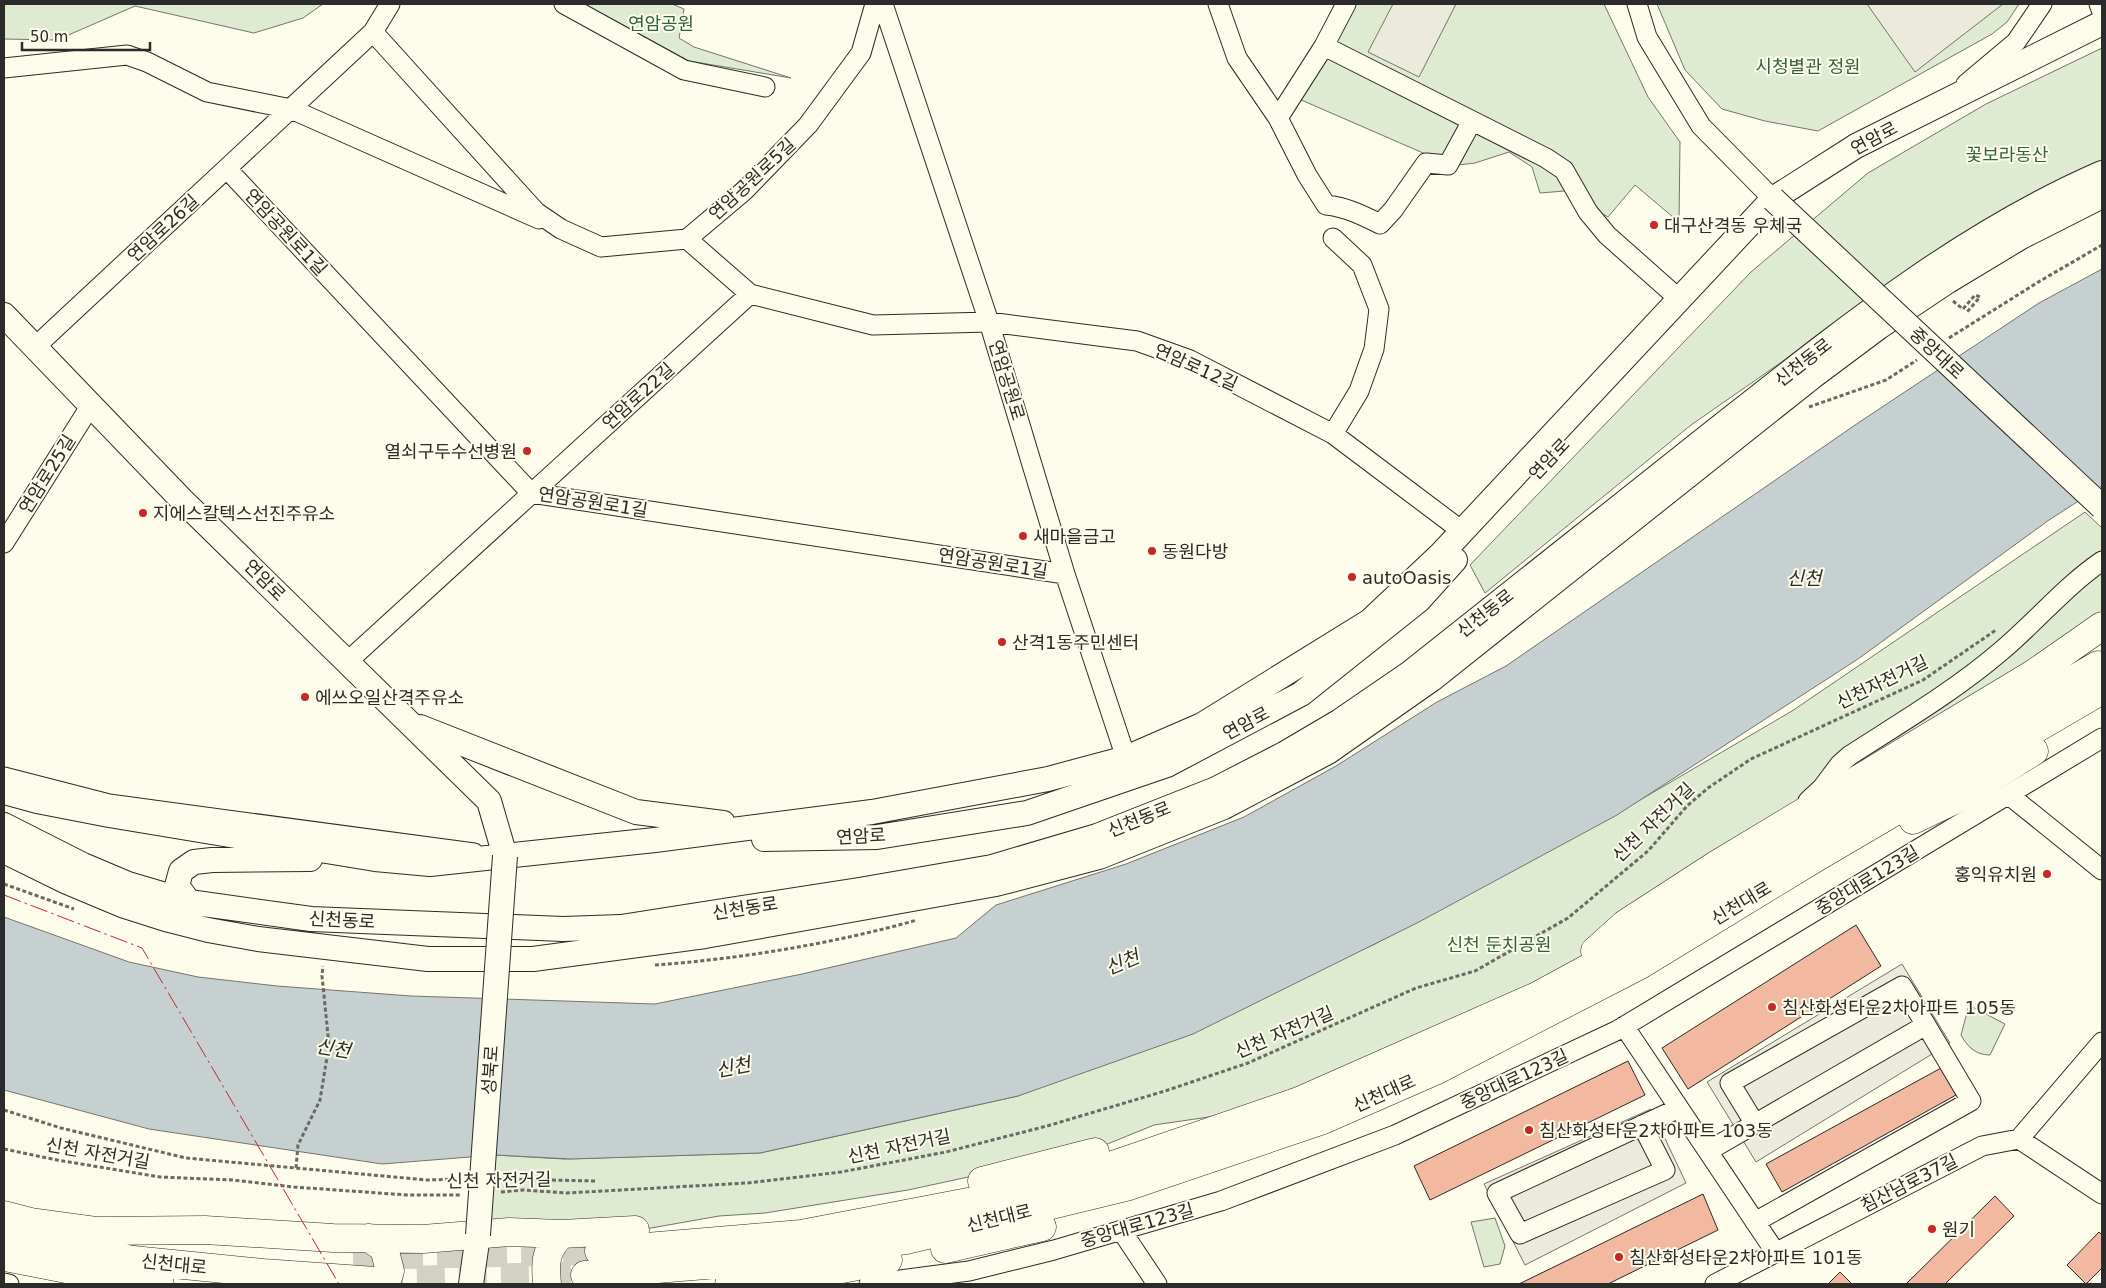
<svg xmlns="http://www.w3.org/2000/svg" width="2106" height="1288" viewBox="0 0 2106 1288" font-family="'DejaVu Sans','Noto Sans KR',sans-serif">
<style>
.green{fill:#deebd1;stroke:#74746e}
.parking{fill:#eceadb;stroke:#74746e}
.water{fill:#c7d0d0;stroke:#74746e}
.building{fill:#f2b8a0;stroke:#2b2b2b}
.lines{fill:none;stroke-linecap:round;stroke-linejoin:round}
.highway-tunnel{stroke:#d3d1c4;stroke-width:28;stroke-dasharray:28 14;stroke-linecap:butt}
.minor-casing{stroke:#2b2b2b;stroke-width:21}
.major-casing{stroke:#2b2b2b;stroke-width:26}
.highway-casing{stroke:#2b2b2b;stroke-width:29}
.path{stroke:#6a6964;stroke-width:3;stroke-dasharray:4 2.5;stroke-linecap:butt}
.minor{stroke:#fdfbea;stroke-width:19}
.major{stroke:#fdfbea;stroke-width:24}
.highway{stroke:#fdfbea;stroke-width:28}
.major-bridge-casing{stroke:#2b2b2b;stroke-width:26;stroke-linecap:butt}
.major-bridge{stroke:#fdfbea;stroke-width:24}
.power{stroke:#c62828;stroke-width:1;stroke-dasharray:18 4 2.5 4;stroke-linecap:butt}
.poi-dot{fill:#c62828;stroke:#fdfbea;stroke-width:2}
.labels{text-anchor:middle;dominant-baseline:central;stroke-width:4;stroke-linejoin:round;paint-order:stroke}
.park-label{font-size:18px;fill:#34623c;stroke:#fdfbea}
.street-label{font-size:18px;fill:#2b2b2b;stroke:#fdfbea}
.poi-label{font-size:18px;fill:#2b2b2b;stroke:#fdfbea;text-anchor:start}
.water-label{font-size:19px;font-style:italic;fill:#2b2b2b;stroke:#fdfbea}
</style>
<rect width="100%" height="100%" fill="#fdfbea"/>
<!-- green -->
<path class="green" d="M4,4H323L303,18L254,33L135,6L57,40L4,39Z
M585,4H672L684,9L679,38L694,47L791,78L689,61Z
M1347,4H1604L1648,97L1680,142L1679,222L1635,185L1608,217L1564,191L1540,193L1532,167L1509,152L1475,163L1458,165L1430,156L1299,99Z
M1657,4H2019L2007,22L1992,34L1818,131L1765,121L1722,109L1685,70Z
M2102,48V161L1921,265L1691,425L1485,593L1470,565L1751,272L1868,173L1986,104Z
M2085,512L2102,528V620L1522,999L1257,1110L1154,1125L1061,1163L1024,1165L908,1190L765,1213L719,1216L651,1228L554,1234H490L495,1155L564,1159L760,1153L1018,1096L1373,945L1623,810L1792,711Z
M1969,1005L2005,1024L1990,1055C1975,1055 1967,1046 1961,1035Z
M1495,1218L1505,1246L1500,1264L1484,1267L1471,1222Z"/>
<!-- parking -->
<path class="parking" d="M1393,4H1456L1419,77L1368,52Z
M1867,4H2003L1915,72Z
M1902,964L1950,1043L1756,1162L1707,1082Z
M1651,1109L1686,1183L1525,1265L1484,1184Z"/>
<!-- water -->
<path class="water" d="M2102,269V486L2049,520L1858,659L1617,815L1417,923L1193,1034L1018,1096L760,1153L571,1159L495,1155L382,1164L149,1129L4,1090V917L129,962L198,977L277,986L411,996L655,1004L802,974L956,938L996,905L1126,864L1244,817L1336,766L1437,702L1506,666L1858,423L2039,303Z"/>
<!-- building -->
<path class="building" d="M1856,925L1881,966L1688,1089L1662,1048Z
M1628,1061L1645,1095L1430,1200L1414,1166Z
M1941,1068L1956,1095L1782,1192L1766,1164Z
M1703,1194L1718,1230L1608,1284H1519Z
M1995,1196L2014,1216L1945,1284H1906Z
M2099,1232L2102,1235V1268L2086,1284L2067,1265Z
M1840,1272L1852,1284H1828Z"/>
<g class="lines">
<!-- highway-tunnel -->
<path class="highway-tunnel" d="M353,1256L599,1251
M375,1281L585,1275"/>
<defs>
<path id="minor" d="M564,4L684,70L765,87
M883,4L989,322L1065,574L1126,758
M1218,4L1237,58L1278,118
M1346,4L1324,46L1546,158L1564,170L1588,212L1607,235L1678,298
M1637,4L1647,37L1701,126L1773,199
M2099,4L2102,12
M373,32L536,212L561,229L601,247L687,239L744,191L808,125L861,53L875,4
M1324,46L1278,118L1307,175L1326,205C1346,207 1362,215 1380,224L1393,210L1426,163L1448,165L1472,121
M4,68L127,55L147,62L207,92L291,109L539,219
M1966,84L2016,42L2042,4
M227,169L531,493L1065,574
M1333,238L1362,265L1379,309L1374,349L1359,391L1333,434
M687,239L750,294
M35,347L373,32L390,4
M4,543L91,405
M347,662L750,294L873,325L989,322L1137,341L1190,360L1333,434L1462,531
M4,777L109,804L474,853
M2009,795L2102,870
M1808,801L1822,788L1840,764L1849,756C1900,723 1953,692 2000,652C2035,623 2064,587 2102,561
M1624,1026L1776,1253
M1642,1125L1665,1170L1520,1234L1497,1193L1679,1108
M2019,1139L2102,1042
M1708,1151L1926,1025L1902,986L1730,1083L1755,1124
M1755,1222L1971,1101L1926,1025
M1121,1230L1157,1284
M4,1283L9,1284
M869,1284L969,1271L1054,1250L1221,1201L1395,1135L1618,1030L2102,738
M1715,1284L1982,1146L2019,1139L2102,1194"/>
<path id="major" d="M4,315L182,500L489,801L505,856
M420,727L636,812L723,823
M4,792L37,801L109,815L375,859L430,864L655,840L872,812L1048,779L1126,758L1202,725L1370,621L1441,554L1773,199L1856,146L2102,23
M4,825L83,865L128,884L189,902L311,919L563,929L621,927L859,890L992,867L1097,836L1216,789L1284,754L1340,721L1410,673C1512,592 1614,511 1716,430C1838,334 1959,235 2102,173
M764,839L877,837L1027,813L1167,765L1301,694L1419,600L1455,560
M4,851L67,882L122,905L169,920L208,930L258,939L428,959H533L705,936L996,884L1099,857L1224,807L1328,752L1432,679L1812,377L1879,327L1948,281L2021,237L2102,196
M189,902L177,886L181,871L194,862L212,860L310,859
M471,1284L478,1235"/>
<path id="highway" d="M1913,820L1965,795L2034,751
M1595,951L1625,924L1716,865L2033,674L2102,626
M982,1181L1095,1152
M4,1215L31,1222L112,1233
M95,1231L205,1230L333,1238L423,1239L509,1232L562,1234L635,1230
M4,1237L133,1260L263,1273L375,1281
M369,1238L384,1248L390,1271L386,1284
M945,1249L1042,1227
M599,1251L801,1234L1052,1186L1299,1101L1537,996L1607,958L2098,665
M5,1257L97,1275L160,1284
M585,1275L766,1260L907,1240L1126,1187L1323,1120L1435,1071L1640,965L1817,857L2102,690
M547,1284C545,1262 545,1250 562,1234
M729,1284L837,1270L888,1260"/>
</defs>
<!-- minor casing -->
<use href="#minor" class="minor-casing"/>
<!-- major casing -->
<use href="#major" class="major-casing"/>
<!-- highway casing -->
<use href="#highway" class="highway-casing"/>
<!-- path -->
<path class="path" d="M1953,301L1963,309L1975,295L1980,297L1967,312
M1949,338L2040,281L2102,245
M1809,407L1886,380L1917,360
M4,884L74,909
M655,965C740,959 836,943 917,920
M4,1110L61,1128L186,1158L427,1180L462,1179
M4,1149L57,1160L160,1177L232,1180L294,1187L407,1195H462
M296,1168L298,1145L320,1100L329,1045L322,976L323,966
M500,1179L595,1181
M501,1192L523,1190L567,1193L747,1183L841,1172L946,1152L1047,1126L1165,1091L1248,1063L1416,988L1475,971L1568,918L1648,851L1687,806L1708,788L1751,759L1923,680L1996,630"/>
<!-- minor -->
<use href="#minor" class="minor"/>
<!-- major -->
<use href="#major" class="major"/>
<!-- highway -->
<use href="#highway" class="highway"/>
<defs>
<path id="major-bridge" d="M1773,199L2102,507
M478,1235L505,856"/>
</defs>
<!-- major-bridge casing -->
<use href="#major-bridge" class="major-bridge-casing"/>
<!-- major-bridge -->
<use href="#major-bridge" class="major-bridge"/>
<!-- power -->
<path class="power" d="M4,895L142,948L339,1284"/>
</g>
<!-- markers -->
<g class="poi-dot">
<circle cx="1654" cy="225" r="5"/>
<circle cx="527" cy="451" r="5"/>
<circle cx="143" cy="513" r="5"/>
<circle cx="1023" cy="536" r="5"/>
<circle cx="1152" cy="551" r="5"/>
<circle cx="1352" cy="577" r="5"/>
<circle cx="1002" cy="642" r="5"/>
<circle cx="305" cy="697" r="5"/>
<circle cx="2047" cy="874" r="5"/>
<circle cx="1772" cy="1007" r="5"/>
<circle cx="1529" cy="1130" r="5"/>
<circle cx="1932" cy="1229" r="5"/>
<circle cx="1619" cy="1257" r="5"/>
</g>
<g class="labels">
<!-- park labels -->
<g class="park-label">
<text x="661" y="23">연암공원</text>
<text x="1808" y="66">시청별관 정원</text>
<text x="2007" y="154">꽃보라동산</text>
<text x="1499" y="944">신천 둔치공원</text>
</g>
<!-- street labels -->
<g class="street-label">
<text transform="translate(1874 138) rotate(-28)">연암로</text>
<text transform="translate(752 179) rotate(-43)">연암공원로5길</text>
<text transform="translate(163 228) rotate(-43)">연암로26길</text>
<text transform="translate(286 232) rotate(47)">연암공원로1길</text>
<text transform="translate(1937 353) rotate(43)">중앙대로</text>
<text transform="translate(1803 362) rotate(-38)">신천동로</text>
<text transform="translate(1196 367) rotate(24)">연암로12길</text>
<text transform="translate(1007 380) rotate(73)">연암공원로</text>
<text transform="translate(638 396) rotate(-42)">연암로22길</text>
<text transform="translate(1549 459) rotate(-47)">연암로</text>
<text transform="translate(47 474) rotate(-58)">연암로25길</text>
<text transform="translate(593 502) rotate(9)">연암공원로1길</text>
<text transform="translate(993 563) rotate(9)">연암공원로1길</text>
<text transform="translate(265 580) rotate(45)">연암로</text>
<text transform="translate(1485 613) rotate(-38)">신천동로</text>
<text transform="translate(1882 682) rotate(-26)">신천자전거길</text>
<text transform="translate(1246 723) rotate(-28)">연암로</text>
<text transform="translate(1139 819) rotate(-22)">신천동로</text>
<text transform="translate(1653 822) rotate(-44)">신천 자전거길</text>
<text transform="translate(861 836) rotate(-3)">연암로</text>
<text transform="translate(1867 880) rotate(-31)">중앙대로123길</text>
<text transform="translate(1741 903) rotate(-31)">신천대로</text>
<text transform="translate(745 908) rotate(-9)">신천동로</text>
<text transform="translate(342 920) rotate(3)">신천동로</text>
<text transform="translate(1284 1032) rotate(-23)">신천 자전거길</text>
<text transform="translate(490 1070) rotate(-86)">성북로</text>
<text transform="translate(1514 1079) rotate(-25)">중앙대로123길</text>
<text transform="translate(1384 1093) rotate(-24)">신천대로</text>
<text transform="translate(899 1146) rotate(-12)">신천 자전거길</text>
<text transform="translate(98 1153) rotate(10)">신천 자전거길</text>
<text transform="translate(499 1180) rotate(-1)">신천 자전거길</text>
<text transform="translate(1909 1183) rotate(-27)">침산남로37길</text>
<text transform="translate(999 1218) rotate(-14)">신천대로</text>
<text transform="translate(1137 1225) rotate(-16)">중앙대로123길</text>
<text transform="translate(174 1264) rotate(6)">신천대로</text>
</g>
<!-- poi labels -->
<g class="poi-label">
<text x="1664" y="225">대구산격동 우체국</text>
<text x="517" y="451" text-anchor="end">열쇠구두수선병원</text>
<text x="153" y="513">지에스칼텍스선진주유소</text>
<text x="1033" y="536">새마을금고</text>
<text x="1162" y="551">동원다방</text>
<text x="1362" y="577">autoOasis</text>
<text x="1012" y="642">산격1동주민센터</text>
<text x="315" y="697">에쓰오일산격주유소</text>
<text x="2037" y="874" text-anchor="end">홍익유치원</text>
<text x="1782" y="1007">침산화성타운2차아파트 105동</text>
<text x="1539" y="1130">침산화성타운2차아파트 103동</text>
<text x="1942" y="1229">원기</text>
<text x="1629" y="1257">침산화성타운2차아파트 101동</text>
</g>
<!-- water labels -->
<g class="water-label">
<text x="1804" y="578">신천</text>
<text transform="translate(1122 962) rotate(-23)">신천</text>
<text transform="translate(333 1048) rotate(9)">신천</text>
<text transform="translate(733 1067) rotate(-11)">신천</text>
</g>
</g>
<!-- border -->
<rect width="2106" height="1288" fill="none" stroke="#2b2b2b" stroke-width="10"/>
<!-- scale -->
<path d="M22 42v8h128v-8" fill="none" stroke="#2b2b2b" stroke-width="2.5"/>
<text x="30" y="42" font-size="15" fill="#2b2b2b" stroke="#fdfbea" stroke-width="4" paint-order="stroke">50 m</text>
</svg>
